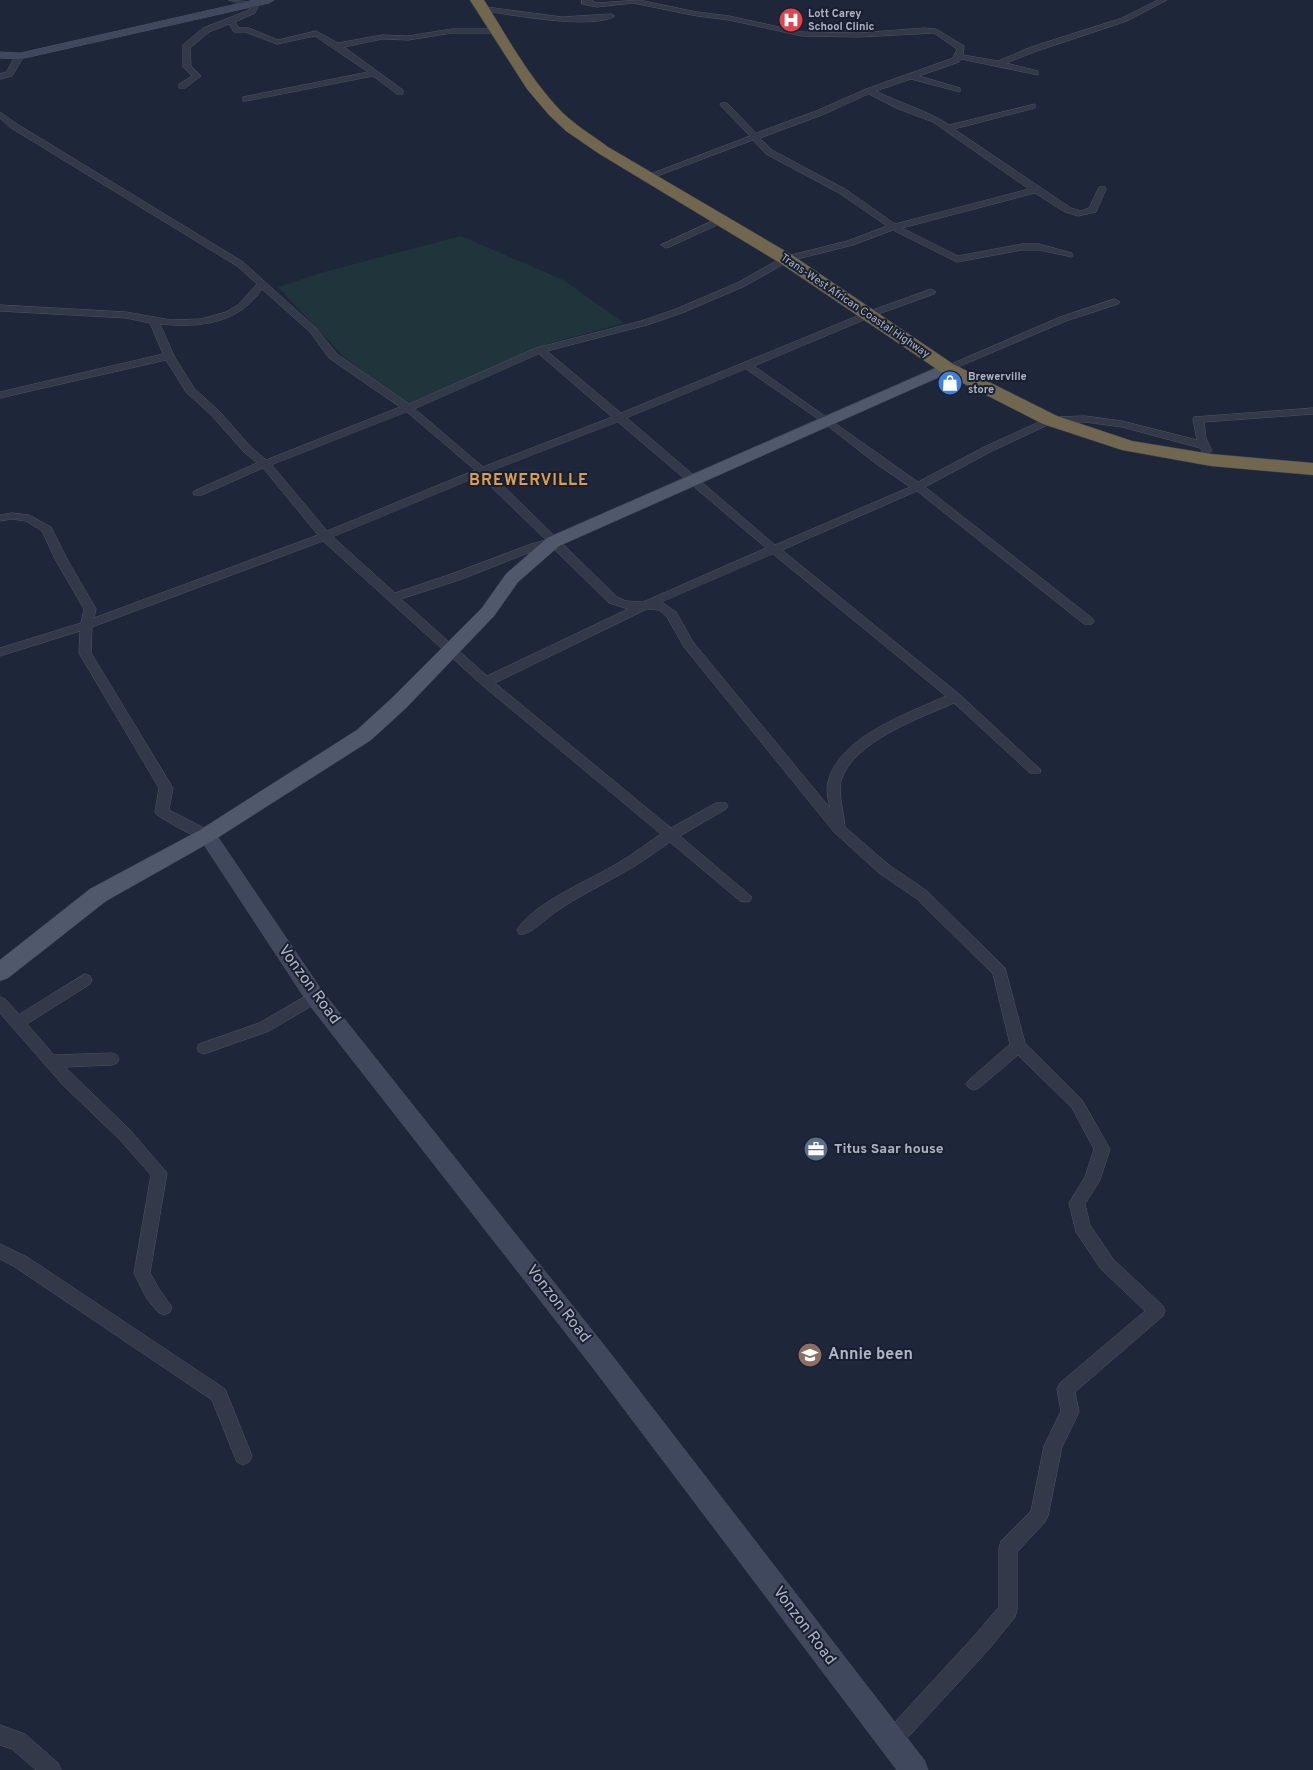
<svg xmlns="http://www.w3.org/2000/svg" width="1313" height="1770" viewBox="0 0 1313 1770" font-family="Overpass,sans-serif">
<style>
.green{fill:#20353b}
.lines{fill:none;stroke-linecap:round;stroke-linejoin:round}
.street-casing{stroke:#4d5465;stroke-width:1}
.secondary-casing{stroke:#4d5465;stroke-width:1}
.primary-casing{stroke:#3c4354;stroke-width:1}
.highway-casing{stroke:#3a4152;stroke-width:1}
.street{fill:#323a4a;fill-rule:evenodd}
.secondary{fill:#40485e;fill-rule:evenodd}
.primary{fill:#50586b;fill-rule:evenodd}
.highway{fill:#71674e;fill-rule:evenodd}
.labels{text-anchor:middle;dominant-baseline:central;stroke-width:4;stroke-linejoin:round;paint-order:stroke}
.far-poi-label{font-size:11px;font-weight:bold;fill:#acb4c7;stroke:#181f2f;text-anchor:start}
.far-street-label{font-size:11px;fill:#acb4c7;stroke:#181f2f}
.poi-label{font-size:14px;font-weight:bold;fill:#acb4c7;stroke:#181f2f;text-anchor:start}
.far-district-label{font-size:16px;font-weight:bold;letter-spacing:1px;fill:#dd9d51;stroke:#181f2f}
.near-street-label{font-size:16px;fill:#acb4c7;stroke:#181f2f}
.near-poi-label{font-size:16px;font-weight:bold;fill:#acb4c7;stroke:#181f2f;text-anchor:start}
</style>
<rect width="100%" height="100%" fill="#1e273a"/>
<!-- green -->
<path class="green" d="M461,236L563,280L624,323L551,343L407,404L344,357L278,287L328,271Z"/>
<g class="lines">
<defs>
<path id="street" d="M229,0L252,2L258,7L255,13L235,22L239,28H249L278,40L316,31L338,43L382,35L408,36L452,29H495L499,31L495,33H452L408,40L382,39L344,47L403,90V94H397L373,76L246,101H243V97L368,72L315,36L277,44L245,32H234L229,24L209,32L190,48L191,66L201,76L185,88H179V84L192,76L183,67V45L203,28L249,10L250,7Z
M582,0H593L592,1L597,3L639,0L697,12L729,16L802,32L859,33L924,28L936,29L964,46L963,55L998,61L1031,47L1122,18L1158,0H1167L1127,21L1037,51L1006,63L1038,71V75L961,59L959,62L919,76L960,88V92L911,79L876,91C899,103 929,111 949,125L1035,104V108L954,129L1071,208L1081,211L1089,208L1099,187H1105L1106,189L1096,212L1078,216L1065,212L1035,193L902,228L958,256L1022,244H1039L1072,253V257L1039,250H1022L957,262L893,230L853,245L789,261L745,286L682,313L647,325L547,351L621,413L867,312L931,289L936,292L934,294L873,316L754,366L918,482L984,447L1050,417L1085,416L1122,421L1197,440L1193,419L1194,417L1313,408V414L1204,422L1206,438L1212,451L1207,454L1203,453L1200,448L1122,427L1085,422L1052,423L992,451L925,487L1092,618L1094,621L1092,624H1084L917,491L782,550L959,694L1041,770L1040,773H1030L954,703C920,718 852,742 841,781C838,795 844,813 845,827L889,865L927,891L1005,968L1025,1043L1082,1100L1110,1149L1100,1180L1085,1204L1090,1225L1113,1259L1163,1306L1165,1311L1163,1316L1075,1392L1079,1412L1062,1447L1048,1516L1045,1522L1017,1552V1610L1015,1617L989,1649L899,1747L892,1750L885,1747L882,1740L885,1733L975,1635L999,1607V1548L1001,1541L1031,1511L1044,1446L1061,1411L1057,1389L1060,1383L1145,1311L1101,1269L1076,1232L1069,1203L1085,1177L1094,1149L1072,1108L1018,1055L979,1088L974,1090L969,1088L966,1084L969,1080L1010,1044L993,974L917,899L879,873L834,832L684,647L667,617L659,610L647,609L495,683L671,828L716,803H726L728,806L726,809L680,836L752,897L750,901L745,902L740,901L670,842C654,853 638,865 621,874C600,886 577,897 557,911C547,917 529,937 519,934L517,930C531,905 587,881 613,866C629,857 645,845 661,834L482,685L323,541L92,627L91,653L173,788L169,810L212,832L214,835L212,838C198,842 169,822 157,815L155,812L159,788L79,653L80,631L0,656V648L81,623L84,609L55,559L42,531L26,521L12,519L0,521V515L12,513L29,515L51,527L67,559L96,609L94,618L318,535L263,468L202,495H194L193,493L194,491L257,463L243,451L212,416L186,392L166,360L0,398V392L163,354L150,323L126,318L0,311V305L126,312L171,320L201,319L226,312L238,305L257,284L237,266L11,128L0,118V112L17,124L243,262L316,328L337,354L409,404L536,348L641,321L676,309L739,282L783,257L847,241L887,226L839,193L766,154L753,140L652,178L645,176L750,136L720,105L721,103H727L756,133L816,111L866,89L953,58L957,49L934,33L859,37L802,36L729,20L697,16L633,3L597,7L582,4ZM869,94L896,108L933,122L1029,189L895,224L845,189L772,150L760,138L822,115ZM262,289L310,332L329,358L400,407L266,460L251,447L220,412L194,388L174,356L160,324C199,328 239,324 262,289ZM539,354L612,417L483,467L415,409ZM746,369L824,423L875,463L910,487L775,545L627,418ZM407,412L475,470L327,531L272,465ZM618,422L766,548L643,602L626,601L617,597L489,472ZM480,476L546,540L531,544L454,573L395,593L333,537ZM551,546L609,603L628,609L487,676L401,599L462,579L538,549ZM773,554L946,696C909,713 838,737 828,782C826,790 828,800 830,808L693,642L676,612L662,602Z
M479,6L562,17L611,14L615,16C594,30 509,15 482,10L478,8Z
M17,54L24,56L12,76L0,79V74L6,72Z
M721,217L726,220L724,222L669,247L666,248L661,245Z
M1115,299L1120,302L1118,304L1066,321L951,370H943L942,368L1060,317Z
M85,974L90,976L92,980L90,984L27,1024L54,1055L112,1053L117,1055L119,1059L117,1063L112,1065L65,1067L130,1130L167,1173L150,1273L159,1289L172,1307L170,1312L164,1315L158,1312L147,1299L134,1273L151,1175L120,1140L62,1084L0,1013V997L5,999L19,1014Z
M315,991L320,993L322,997L320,1001L269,1031L204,1054L199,1052L197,1048L199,1044L259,1023Z
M0,1244L27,1257L225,1389L252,1456L249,1462L243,1465L237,1462L212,1400L15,1267L0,1259Z
M0,1725L25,1734L58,1763L61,1770H36L12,1749L0,1745Z"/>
<path id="secondary" d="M255,0H274L269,3L20,59L0,58V52L20,53Z
M207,828L213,830L322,991L610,1353L924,1760L928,1770H897L594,1369L308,1003L201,840L198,835L201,830Z"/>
<path id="primary" d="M947,363L953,365L955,368L953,371L559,546L518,582L494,616L406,708L371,740L214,840L106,901L8,978L0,981V960L90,889L200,830L357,730L392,698L482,608L506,574L547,538Z"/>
<path id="highway" d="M470,0H484C507,37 529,77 559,109C573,124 592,135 608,147L792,255L953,364L1057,416L1132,441L1211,454L1313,463V475L1211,466L1122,450L1043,424L941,372L780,263L598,153L566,131L549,115L527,89Z"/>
</defs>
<!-- street casing -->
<use href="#street" class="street-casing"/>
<!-- secondary casing -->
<use href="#secondary" class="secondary-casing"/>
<!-- primary casing -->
<use href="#primary" class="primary-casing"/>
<!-- highway casing -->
<use href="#highway" class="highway-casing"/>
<!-- street -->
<use href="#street" class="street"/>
<!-- secondary -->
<use href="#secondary" class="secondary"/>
<!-- primary -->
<use href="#primary" class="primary"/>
<!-- highway -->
<use href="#highway" class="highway"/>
</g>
<!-- icons -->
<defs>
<symbol id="hospital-disc" viewBox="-11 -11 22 22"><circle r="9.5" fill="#e0444e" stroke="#181f2f"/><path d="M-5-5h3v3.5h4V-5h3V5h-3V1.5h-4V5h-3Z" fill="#fff"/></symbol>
<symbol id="shop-disc" viewBox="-11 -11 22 22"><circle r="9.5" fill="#3f7fe0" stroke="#181f2f"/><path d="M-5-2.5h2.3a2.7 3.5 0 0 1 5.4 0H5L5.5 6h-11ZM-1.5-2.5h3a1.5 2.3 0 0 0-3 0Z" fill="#fff"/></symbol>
<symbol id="office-disc" viewBox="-11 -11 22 22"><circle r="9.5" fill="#5c6f8a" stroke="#181f2f"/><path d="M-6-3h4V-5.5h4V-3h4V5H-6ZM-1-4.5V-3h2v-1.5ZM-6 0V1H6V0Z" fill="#fff"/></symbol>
<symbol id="school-disc" viewBox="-11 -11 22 22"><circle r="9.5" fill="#8d6e63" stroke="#181f2f"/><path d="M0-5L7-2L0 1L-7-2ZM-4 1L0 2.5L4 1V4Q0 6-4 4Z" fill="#fff"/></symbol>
</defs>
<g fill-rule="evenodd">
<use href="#hospital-disc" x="777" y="6" width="28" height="28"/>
<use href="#shop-disc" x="936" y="369" width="28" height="28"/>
<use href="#office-disc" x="802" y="1135" width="28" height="28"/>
<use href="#school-disc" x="796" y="1341" width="28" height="28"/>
</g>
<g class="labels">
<!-- far-poi labels -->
<g class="far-poi-label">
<text x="808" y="14">Lott Carey<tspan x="808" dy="13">School Clinic</tspan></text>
<text x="968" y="377">Brewerville<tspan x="968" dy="13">store</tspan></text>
</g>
<!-- far-street labels -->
<g class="far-street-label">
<text transform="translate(855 306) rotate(34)">Trans-West African Coastal Highway</text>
</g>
<!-- poi labels -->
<g class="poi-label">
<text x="834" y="1149">Titus Saar house</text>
</g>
<!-- far-district labels -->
<g class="far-district-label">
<text x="529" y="481">BREWERVILLE</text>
</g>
<!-- near-street labels -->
<g class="near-street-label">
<text transform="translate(309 985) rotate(54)">Vonzon Road</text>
<text transform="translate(558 1304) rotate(52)">Vonzon Road</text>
<text transform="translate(804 1626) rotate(53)">Vonzon Road</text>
</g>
<!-- near-poi labels -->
<g class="near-poi-label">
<text x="828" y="1355">Annie been</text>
</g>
</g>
</svg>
